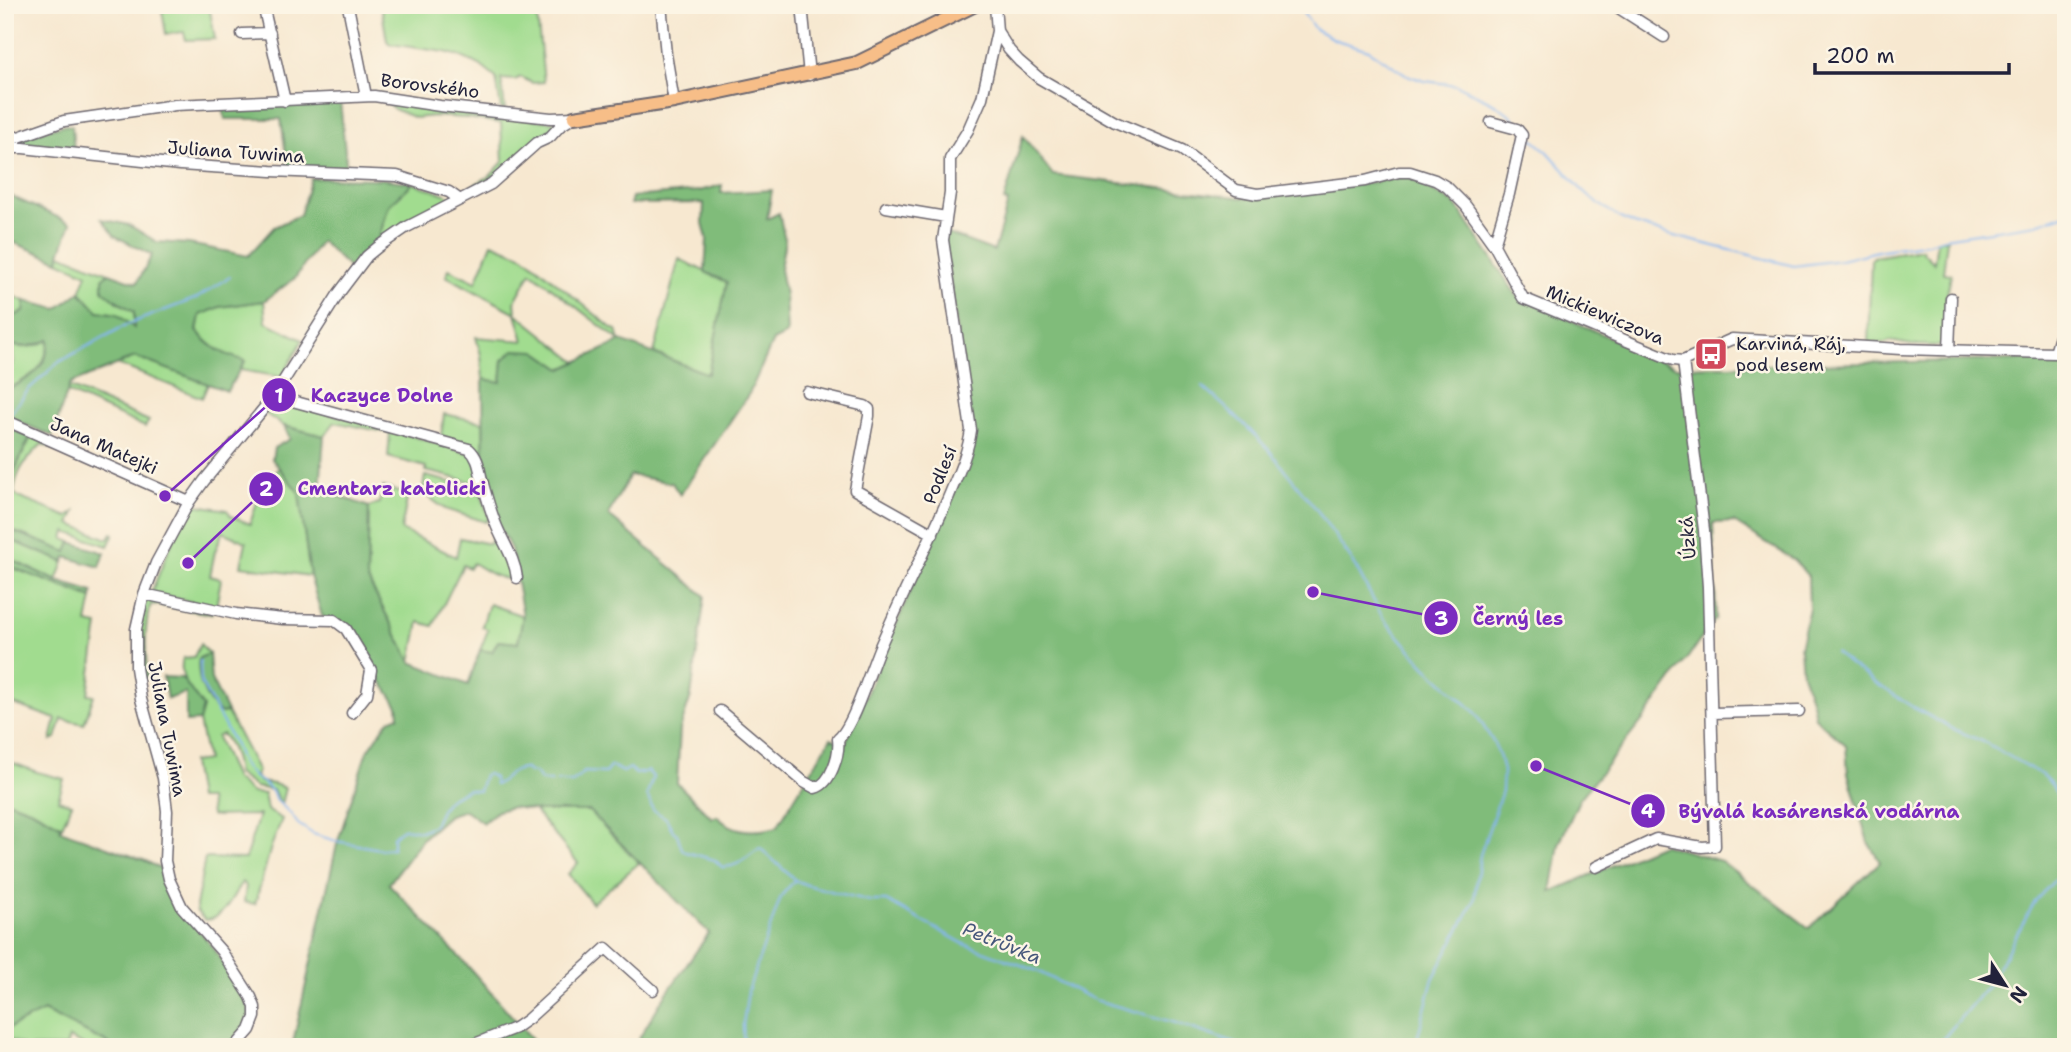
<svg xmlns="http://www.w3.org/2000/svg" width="2071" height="1052" viewBox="0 0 2071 1052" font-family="'Shantell Sans',sans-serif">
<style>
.green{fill:#a1dc8f;stroke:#627f65;stroke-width:2}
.forest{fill:#80bc7a;stroke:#516f5a;stroke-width:2;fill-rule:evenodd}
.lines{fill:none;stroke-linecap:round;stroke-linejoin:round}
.stream{stroke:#86b6f1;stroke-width:2}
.minor-casing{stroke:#6d676f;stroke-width:13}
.major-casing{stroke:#6d676f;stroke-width:16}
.minor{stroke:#fff;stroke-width:10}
.major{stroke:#f7be88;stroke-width:12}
.labels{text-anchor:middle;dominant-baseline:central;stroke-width:5;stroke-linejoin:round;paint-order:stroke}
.street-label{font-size:18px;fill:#22223b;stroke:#fcf5e5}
.poi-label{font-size:18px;fill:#22223b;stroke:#fcf5e5;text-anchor:start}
.water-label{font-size:19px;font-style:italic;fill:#45567b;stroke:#fcf5e5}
.leader{fill:none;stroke:#7b2cbf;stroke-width:2.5}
.callout-dot{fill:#7b2cbf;stroke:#fcf5e5;stroke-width:2.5}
.mark-label{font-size:21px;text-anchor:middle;font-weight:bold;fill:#fff}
.callout-label{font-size:19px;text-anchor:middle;font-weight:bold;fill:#7b2cbf;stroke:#fcf5e5;stroke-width:5;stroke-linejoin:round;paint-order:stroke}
</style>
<rect width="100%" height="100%" fill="#fcf5e5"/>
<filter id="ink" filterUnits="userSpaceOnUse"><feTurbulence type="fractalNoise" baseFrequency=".0143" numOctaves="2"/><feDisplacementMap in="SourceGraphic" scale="14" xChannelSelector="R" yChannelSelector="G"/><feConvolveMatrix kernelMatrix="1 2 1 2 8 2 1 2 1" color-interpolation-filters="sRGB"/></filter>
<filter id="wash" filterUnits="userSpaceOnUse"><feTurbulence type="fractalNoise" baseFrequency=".00686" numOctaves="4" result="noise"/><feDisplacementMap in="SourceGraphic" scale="28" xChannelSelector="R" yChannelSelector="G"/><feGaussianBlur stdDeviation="1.57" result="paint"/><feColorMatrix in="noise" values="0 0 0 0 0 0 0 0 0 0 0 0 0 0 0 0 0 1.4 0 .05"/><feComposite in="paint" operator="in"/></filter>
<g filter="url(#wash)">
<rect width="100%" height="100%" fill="#f7e8d0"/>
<!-- green -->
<path class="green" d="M161,5H209L215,39L186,40L184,32L166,34Z
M381,5H536L544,82L532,83L521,77L515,80L501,79L505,109H501L496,78L480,65L459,56L445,52L390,44L387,41Z
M384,100L562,123C540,133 525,152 506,168C492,179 474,189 457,195L491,175L503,162L501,123L467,118L434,116L415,118L394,109Z
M413,183L448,195L452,200L377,243L389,205Z
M1937,240H1947L1943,273L1951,274C1949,289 1942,306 1948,320L1945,346L1911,345L1890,341L1885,343H1868L1871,260L1874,257L1922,249L1923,252L1934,263Z
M492,243L524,256L613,329L617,330L620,341L531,272L515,301L516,313L577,362L562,369L536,351L503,360L501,383L483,379L481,355L476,337L524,341L516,313L446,276L449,269L476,282Z
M60,254L109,273L103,278L116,301L134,312V329L117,314L98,311L80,292L87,274L59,261Z
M679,259L727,282L708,374L654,353Z
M5,293L25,301V312L5,319Z
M264,301L266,322L303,340L282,377L240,370L245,361C222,354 213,349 197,331L200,315L220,307Z
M49,340C45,372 31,376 5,391V376L14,361L11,345C25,350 36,346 49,340Z
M135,357L208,384L202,398L117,364Z
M69,387L149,421L145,427L67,392Z
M276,400L393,430L474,455L479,474L476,483L426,471V467L388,457L390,433L335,422L324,436L284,426L266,414Z
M444,414L483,422L484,472L466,444L441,436Z
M32,435L98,465L42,444C26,460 16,470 14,493L20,498L68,517L75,512L70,524L108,539L112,533L114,534L108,546L66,532L64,539L71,542L67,552L5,528V491Z
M279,468L299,493L310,576L241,566L246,542L223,532L215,551L210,576L221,579L216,607L151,593L171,544L192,504L227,510L231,516L250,524L260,492Z
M425,476L480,489L489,518L486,522L445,509L422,492Z
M383,487L408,495L401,530L456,557L460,538L490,544L494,531L509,556L513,579C498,580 485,570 473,563L469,568L463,565L433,626L419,622L411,662L367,578L369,507L379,503Z
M8,539L64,562L57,581L8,558L5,552V541Z
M5,565L92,598L87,623L98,625L88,694L94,695L84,724L62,719L56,738L51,740L56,719L5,701Z
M146,599L212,612L211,614L151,604C143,627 146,652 147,677L143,679C140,652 138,625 146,599Z
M489,604L523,616L518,643L498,641L492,652L480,650L488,630L482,626Z
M200,644L209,654L199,658L200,683L216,710L220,713L227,712L258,771L255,776L260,782L274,784L285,788L281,804L273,790L255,787L237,774C236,761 231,743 222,734L217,737L235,779L252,793L264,794L267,810L282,819L271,847L255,904L244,902L246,886L242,882C233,896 223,920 205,920L197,912L196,906L205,858L245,859L259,815L211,816L209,799H198L192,762L207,760L199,721L203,707C192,692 177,678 183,658L194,657Z
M5,760L37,772L64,779L58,800L72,804L62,826L32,810L5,800Z
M534,810L589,811L639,863L592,903L568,874L578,863Z
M43,1011L115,1047H87L69,1038L66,1047H27L5,1038V1030Z"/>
<!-- forest -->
<path class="forest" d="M340,100L347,172L288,169L281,119H225L223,106Z
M63,125L72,126L74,151L5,145V141Z
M1023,136L1053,175L1245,198L1363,184L1407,176L1456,205L1517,296L1675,367L2056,359L2066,361V1047H634L662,1000L709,933L589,811H540L512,807L497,811L483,823L465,810L449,815L423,838L389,884L466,964L539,1047H292L337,844L366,754L389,720L399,716L398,706L346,629L322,616L310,576L299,493L272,459L274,448L290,439L284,426L324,436L320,489L369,507L367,578L411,662L468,685L480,650L492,652L498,641L518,643L523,616L511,549L495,519L484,483L483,379L501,382L503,360L514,350L536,351L562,369L621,341L708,374L727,282L705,272L707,239L703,223L704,203L630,204L632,197L699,191L722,185L721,193L772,190L767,219L779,213L785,240L780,269L785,295L787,334L773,341L750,392L680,495L672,483L630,475L608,515L705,596L691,696L680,729L677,783L712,818L717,816C733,833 755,833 777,827L831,738L845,744L973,445L943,232L994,251L1008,202L1004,201ZM1734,522L1794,560L1808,576L1809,608L1800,648L1802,674L1812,702L1815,718L1846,745L1848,773L1868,842L1880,862L1809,928L1721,861L1662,844L1551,892L1559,844L1579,800L1646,716L1716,618L1713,523Z
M311,178L383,179L413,183L389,205L377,243L351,270L321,241L295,278L264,301L220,307L200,315L197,331C213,350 223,354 245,361L227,391L135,357L70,384L52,436L5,416V391C29,378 47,371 49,340C32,347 22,349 5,343V319L24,312L25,301L57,309L80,292L98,311L117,314L134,328V312L103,291V278L109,273L137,283L152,255L115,236L102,219L129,225L157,242L189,244L248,256L274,227L300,215Z
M6,194L71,223L60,254L59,261L5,239Z
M5,426L30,437L5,491Z
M5,528L67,552L71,542L105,553L100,567L66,557L64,562L8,539L5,541Z
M5,552L8,558L57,581L93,592L92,598L5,565Z
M209,654L211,679L227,712L220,713C205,702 196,676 199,658Z
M163,677L182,678L203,707L199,721L186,722V693L167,699Z
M5,800L32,810L62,826L60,830L146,861L161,869L169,895L212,946L246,998L250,1013L245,1027L228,1047H115L44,1011L5,1030Z"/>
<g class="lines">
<!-- stream -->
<path class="stream" d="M1297,5L1315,29L1336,40L1369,50L1407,75L1424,81L1457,85L1497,105L1512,116L1518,124
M1526,134L1548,152L1580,188L1593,200L1619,217L1634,224L1670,235L1794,266L1841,260L1882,250L1928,243L1944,238L2036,224L2066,214
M1203,387L1243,423L1269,450L1317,510L1353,562L1383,618L1425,666L1474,711L1494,743L1500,758L1503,771L1502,791L1480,855L1474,901L1433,979L1415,1047
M7,418L29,389L59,362L126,325L197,298L230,277
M1835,653L1874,682L1914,708L1951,728L1984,742L2042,775L2052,785L2066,814
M200,661L201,683L235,745L242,764L255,778L265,784L273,792L275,799L290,813L298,824L313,834L336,841L380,849L393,848V837C406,824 406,829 421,831L434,825L443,806L449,799L468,789L479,791L484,775L488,774L494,778L495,785C507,779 511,768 526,769L529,772L535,773L540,780L552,782
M557,781L572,783L584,772L605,773L611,766L624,772L629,768L636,774L648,771L653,777L647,795L653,810L666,818L673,831L677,834L682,849L686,852L715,860L722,867C738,868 747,856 760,848L795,880L807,885L870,901H886L964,944L1035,970L1095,1000L1176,1023L1245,1047
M744,1047L743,1025L748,991L781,896L795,880
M1940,1047L1942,1040L1989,984L2036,900L2066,868"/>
</g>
</g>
<g filter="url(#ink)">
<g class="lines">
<defs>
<path id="minor" d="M263,5L285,101
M661,5L666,54L674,102
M802,5L809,75
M995,5L997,31L1009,50L1019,61L1039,78L1115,122L1182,150L1236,190L1257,194L1365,181L1399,172H1410L1435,180L1447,187L1466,206L1494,245L1523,298L1673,360L1683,361L1732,339L1901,349L2055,353L2066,355
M1614,5L1664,37
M348,6L366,96
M242,34L270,33
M1491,122L1517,129L1522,135L1509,194L1494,245
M5,137L13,139L64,121L175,105L374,96L440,106L551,118L574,117
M5,148H23L180,165L271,171L397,176L449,192L460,200
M886,207L946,217
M1949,351L1951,298
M2055,353L2066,317
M807,392L865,406L869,409V416L855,490L933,534
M274,396L469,449C480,459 479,471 483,484C487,498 491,513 497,527C504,544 515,559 517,578
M5,420L189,502
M144,594L236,614L283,619L334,620L346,629L371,670L367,694L352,713
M720,711L804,782L815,788C831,784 840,754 838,739C854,726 872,663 882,642C903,593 928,545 949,496C958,474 968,453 971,430L943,240L950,193V159L968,130L982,98L997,31
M1712,713L1799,711
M1596,867L1656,839L1702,847L1715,846L1708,587L1704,530L1683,361
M235,1047L250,1030L255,1017V1007L251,997L222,952L182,907L169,879L165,861L167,811L163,778L141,699L136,668V629L144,594L156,563L189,502L204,481L274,396L339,293L367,256L378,247L407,227L491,184L537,143L550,137L560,126L574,117
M467,1047L515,1028L528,1019L606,948L653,990"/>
<path id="major" d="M574,117L674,102L857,63L975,5"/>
</defs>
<!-- minor casing -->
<use href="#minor" class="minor-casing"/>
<!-- major casing -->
<use href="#major" class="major-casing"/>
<!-- minor -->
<use href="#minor" class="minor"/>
<!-- major -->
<use href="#major" class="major"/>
</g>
</g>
<!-- icons -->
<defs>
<symbol id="bus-square" viewBox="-11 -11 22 22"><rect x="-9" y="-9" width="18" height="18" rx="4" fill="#d1495b" stroke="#fcf5e5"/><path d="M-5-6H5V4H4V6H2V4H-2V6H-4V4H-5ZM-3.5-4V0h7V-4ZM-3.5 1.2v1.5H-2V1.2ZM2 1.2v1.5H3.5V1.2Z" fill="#fff"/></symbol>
</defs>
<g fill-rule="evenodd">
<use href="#bus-square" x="1692" y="335" width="38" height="38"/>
</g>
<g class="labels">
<!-- street labels -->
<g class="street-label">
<text transform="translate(430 86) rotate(7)">Borovského</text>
<text transform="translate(236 152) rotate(4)">Juliana Tuwima</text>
<text transform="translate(1605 315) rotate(23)">Mickiewiczova</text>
<text transform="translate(104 446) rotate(24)">Jana Matejki</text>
<text transform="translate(940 475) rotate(-68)">Podlesí</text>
<text transform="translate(1688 538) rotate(-95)">Úzká</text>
<text transform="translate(167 729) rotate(79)">Juliana Tuwima</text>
</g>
<!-- poi labels -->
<g class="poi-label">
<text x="1736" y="344">Karviná, Ráj,<tspan x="1736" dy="21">pod lesem</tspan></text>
</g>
<!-- water labels -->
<g class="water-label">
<text transform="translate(1002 943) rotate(22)">Petrůvka</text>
</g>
</g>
<!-- callouts -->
<path class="leader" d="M165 496L279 395M188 563L266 489M1313 592L1441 618M1536 766L1648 811"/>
<g class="callout-dot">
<circle cx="165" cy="496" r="7"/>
<circle cx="188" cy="563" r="7"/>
<circle cx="1313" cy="592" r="7"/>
<circle cx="1536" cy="766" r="7"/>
<circle cx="279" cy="395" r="18"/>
<circle cx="266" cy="489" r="18"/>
<circle cx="1441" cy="618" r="18"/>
<circle cx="1648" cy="811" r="18"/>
</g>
<g class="mark-label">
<text x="279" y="403">1</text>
<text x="266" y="496">2</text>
<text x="1441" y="626">3</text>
<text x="1648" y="818">4</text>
</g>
<g class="callout-label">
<text x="382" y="402">Kaczyce Dolne</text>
<text x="392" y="495">Cmentarz katolicki</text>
<text x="1518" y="625">Černý les</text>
<text x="1819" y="818">Bývalá kasárenská vodárna</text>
</g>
<!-- margin -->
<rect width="2071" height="1052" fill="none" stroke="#fcf5e5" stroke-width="28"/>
<!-- north arrow -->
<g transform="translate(2005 985) rotate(126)" stroke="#fcf5e5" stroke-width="5" paint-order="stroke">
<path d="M0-5L12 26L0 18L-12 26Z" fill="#22223b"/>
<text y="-10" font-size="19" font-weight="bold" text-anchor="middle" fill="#22223b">N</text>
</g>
<!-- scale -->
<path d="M1815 63v10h194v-10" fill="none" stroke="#22223b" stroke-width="3.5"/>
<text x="1826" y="63" font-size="21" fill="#22223b" stroke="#fcf5e5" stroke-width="5" paint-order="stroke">200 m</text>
</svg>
